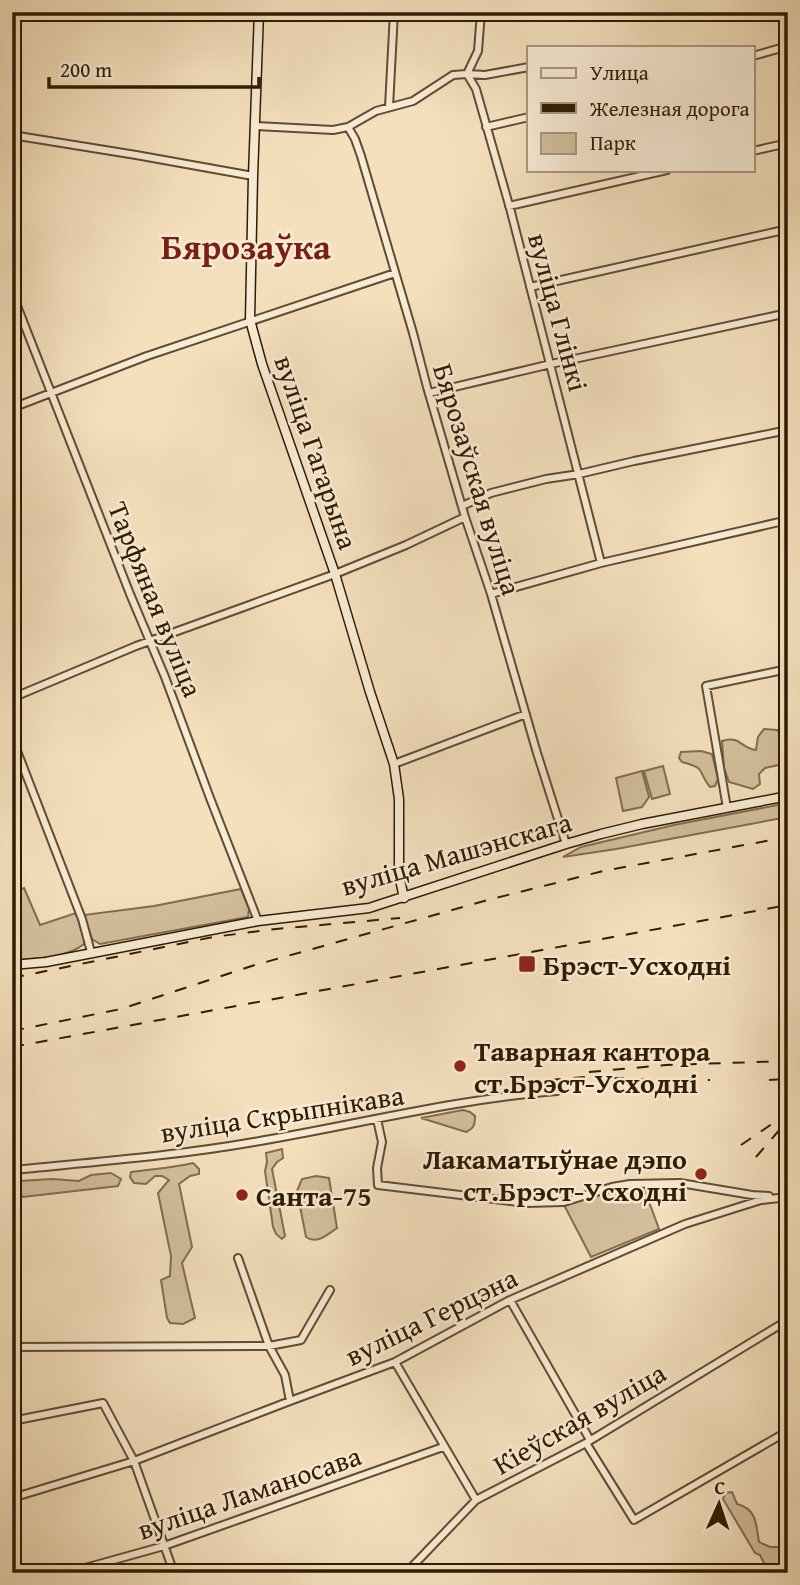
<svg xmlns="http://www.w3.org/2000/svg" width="800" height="1585" font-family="'Gentium Book Plus',serif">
<rect width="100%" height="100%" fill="#f5e0be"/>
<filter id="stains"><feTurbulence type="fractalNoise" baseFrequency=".00286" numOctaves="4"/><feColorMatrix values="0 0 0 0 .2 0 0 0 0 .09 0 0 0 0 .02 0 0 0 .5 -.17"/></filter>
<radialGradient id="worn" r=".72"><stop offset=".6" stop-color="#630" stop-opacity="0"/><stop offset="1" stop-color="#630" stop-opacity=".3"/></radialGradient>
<!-- green -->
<path fill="#d4bf9e" stroke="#826d50" stroke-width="2" d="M764 729 777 730 788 741V763L765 768 759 774 760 784 753 789 729 782 724 768 722 741C741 735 741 749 756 750L758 737Z
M701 751 712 754 718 779 715 786 710 787C696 770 708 769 682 762L679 758 681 752Z
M663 766 670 794 652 799 644 771Z
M642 771 649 797 642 807 623 811 616 778Z
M788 803V817L616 849 563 857 581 847 674 825Z
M24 888 40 925 76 913 84 937V944C67 958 33 959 12 961V893Z
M241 889 249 909 248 917 100 944 92 939 84 915 154 906Z
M463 1110 470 1112 475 1116C475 1125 474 1128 466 1132L421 1118Z
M282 1149 283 1158 277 1162 272 1169 285 1236 282 1239 276 1234 273 1227 265 1171 267 1162 266 1153Z
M193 1163 199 1169V1174L190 1176 179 1184 192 1247 182 1263 195 1318 183 1324 170 1323 167 1318 161 1280 170 1276 171 1256 158 1193 169 1180 162 1176H155L146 1184 134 1183 130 1177 131 1172C152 1169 172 1168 193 1163Z
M111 1173 121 1179 118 1186 23 1197 18 1191V1185L20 1181 52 1179 79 1181 91 1175Z
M316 1176 329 1178 337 1228C328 1234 317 1245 306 1237L297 1191 302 1179Z
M644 1188 659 1229 591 1257 564 1205 623 1189Z
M732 1492 737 1504C757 1509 756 1524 759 1542L770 1547H788V1573H769L760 1555 755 1553 723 1499 725 1493Z"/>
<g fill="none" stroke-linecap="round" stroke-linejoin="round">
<!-- street casing -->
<g stroke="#614c31" stroke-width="10">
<path id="street" d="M481 12 478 51 467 74 476 89 511 212 601 563
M753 56 788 46
M389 107 394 12
M256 126 333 130 348 127 376 111 413 101 453 75 467 74 485 75 529 67
M348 127 355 139 361 156 413 333 427 387 465 517 491 594 537 753 566 844
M486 127 529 117
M12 135 136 155 253 176
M753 151 788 143
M509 206 667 170
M530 287 788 229
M12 293 130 594 165 677 210 798 258 921
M429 393 551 364 788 313
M12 408 147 356 395 273
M462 506 491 493 546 479 579 474 634 461 788 430
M491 594 601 563 788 520
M12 698 136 646 335 574 406 545 465 517
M12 738 82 919 91 952
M394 764 526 714
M727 808 706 686 788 669
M377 1119 382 1142 377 1168 378 1185 526 1203 564 1202 612 1187 630 1184 680 1183 752 1195 769 1196
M12 1170C93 1162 174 1156 254 1142 355 1125 456 1099 557 1091
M238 1258 269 1346 285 1375 290 1401
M510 1300 590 1440
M12 1347 269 1346 301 1340 330 1290
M395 1362 476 1500
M12 1421 103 1403 134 1461 174 1573
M586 1443 634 1520 788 1431
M12 1498 134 1461 290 1401 395 1362 510 1300 685 1224 761 1200 788 1197
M67 1573 164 1546 443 1447
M406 1573 476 1500 586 1443 788 1320"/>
</g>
<!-- secondary casing -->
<g stroke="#301b02" stroke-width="11">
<path id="secondary" d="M259 12 253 176 250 320 262 364 335 574 370 692 394 764 399 799V875L404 898
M12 965 46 962 258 921 369 908 566 844 601 834 642 824 788 796"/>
</g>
<!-- street -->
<use href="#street" stroke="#f8ebd5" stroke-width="6"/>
<!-- secondary -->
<use href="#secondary" stroke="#f8ebd5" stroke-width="8"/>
<!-- rail -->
<path stroke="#301b02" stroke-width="2" stroke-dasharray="12 12" stroke-linecap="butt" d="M12 978 213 937 276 929 400 918
M12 1031 121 1009 255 965 488 900 603 871 788 837
M12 1047 788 905
M589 1072 666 1065 788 1061
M612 1078 674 1081 710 1080
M549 1080 598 1076
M769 1080 788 1079
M741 1145 788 1113
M756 1157 788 1120"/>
</g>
<!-- markers -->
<g fill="#8f2418" stroke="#f8ebd5" stroke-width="2.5">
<rect x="518" y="955" width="18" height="18" rx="3.5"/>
<circle cx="460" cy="1066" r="7"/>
<circle cx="701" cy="1174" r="7"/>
<circle cx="242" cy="1195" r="7"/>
</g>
<g text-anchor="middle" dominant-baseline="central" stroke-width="5" stroke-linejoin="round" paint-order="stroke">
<!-- street labels -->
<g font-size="28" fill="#301b02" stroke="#f8ebd5">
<text transform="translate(559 312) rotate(75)">вуліца Глінкі</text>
<text transform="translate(317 452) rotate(71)">вуліца Гагарына</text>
<text transform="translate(478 479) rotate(73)">Бярозаўская вуліца</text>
<text transform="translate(156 599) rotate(68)">Тарфяная вуліца</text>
<text transform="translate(456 853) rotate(-16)">вуліца Машэнскага</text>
<text transform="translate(282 1113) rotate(-9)">вуліца Скрыпнікава</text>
<text transform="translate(431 1316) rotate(-26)">вуліца Герцэна</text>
<text transform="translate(579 1418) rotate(-30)">Кіеўская вуліца</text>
<text transform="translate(249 1492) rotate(-19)">вуліца Ламаносава</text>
</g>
<!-- poi labels -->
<g font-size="28" font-weight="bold" fill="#301b02" stroke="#f8ebd5" text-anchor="start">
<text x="543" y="964">Брэст-Усходні</text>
<text x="474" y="1050">Таварная кантора<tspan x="474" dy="32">ст.Брэст-Усходні</tspan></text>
<text x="687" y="1158" text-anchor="end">Лакаматыўнае дэпо<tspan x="687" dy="32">ст.Брэст-Усходні</tspan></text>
<text x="256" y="1195">Санта-75</text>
</g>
<!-- district labels -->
<g font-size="35" font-weight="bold" fill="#7a1f14" stroke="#f8ebd5">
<text x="246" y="246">Бярозаўка</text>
</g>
</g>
<!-- margin -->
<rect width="800" height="1585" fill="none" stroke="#f5e0be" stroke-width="42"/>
<rect x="14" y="14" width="772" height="1557" fill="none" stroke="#301b02" stroke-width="3.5"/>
<rect x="21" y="21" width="758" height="1543" fill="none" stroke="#301b02" stroke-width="2"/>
<!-- legend -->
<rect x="527" y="46" width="228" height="126" fill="#f8ebd5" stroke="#a89881" stroke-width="2"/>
<rect x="541" y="68" width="35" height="10" fill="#f8ebd5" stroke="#a89881" stroke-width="2"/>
<text x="590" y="80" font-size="21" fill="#301b02">Улица</text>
<rect x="541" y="103" width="35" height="10" fill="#301b02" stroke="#a89881" stroke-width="2"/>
<text x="590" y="116" font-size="21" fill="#301b02">Железная дорога</text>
<rect x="541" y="133" width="35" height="21" fill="#d4bf9e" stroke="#a89881" stroke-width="2"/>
<text x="590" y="150" font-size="21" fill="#301b02">Парк</text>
<!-- north arrow -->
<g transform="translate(719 1504) rotate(3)" stroke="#f8ebd5" stroke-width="5" paint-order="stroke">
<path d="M0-5L12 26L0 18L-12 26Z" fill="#301b02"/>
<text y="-10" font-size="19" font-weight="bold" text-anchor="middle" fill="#301b02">С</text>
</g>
<!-- scale -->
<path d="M49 77v10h210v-10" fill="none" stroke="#301b02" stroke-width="3.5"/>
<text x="60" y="77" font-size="21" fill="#301b02" stroke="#f8ebd5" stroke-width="5" paint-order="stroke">200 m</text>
<rect width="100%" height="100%" filter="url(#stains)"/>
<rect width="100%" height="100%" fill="url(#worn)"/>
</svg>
